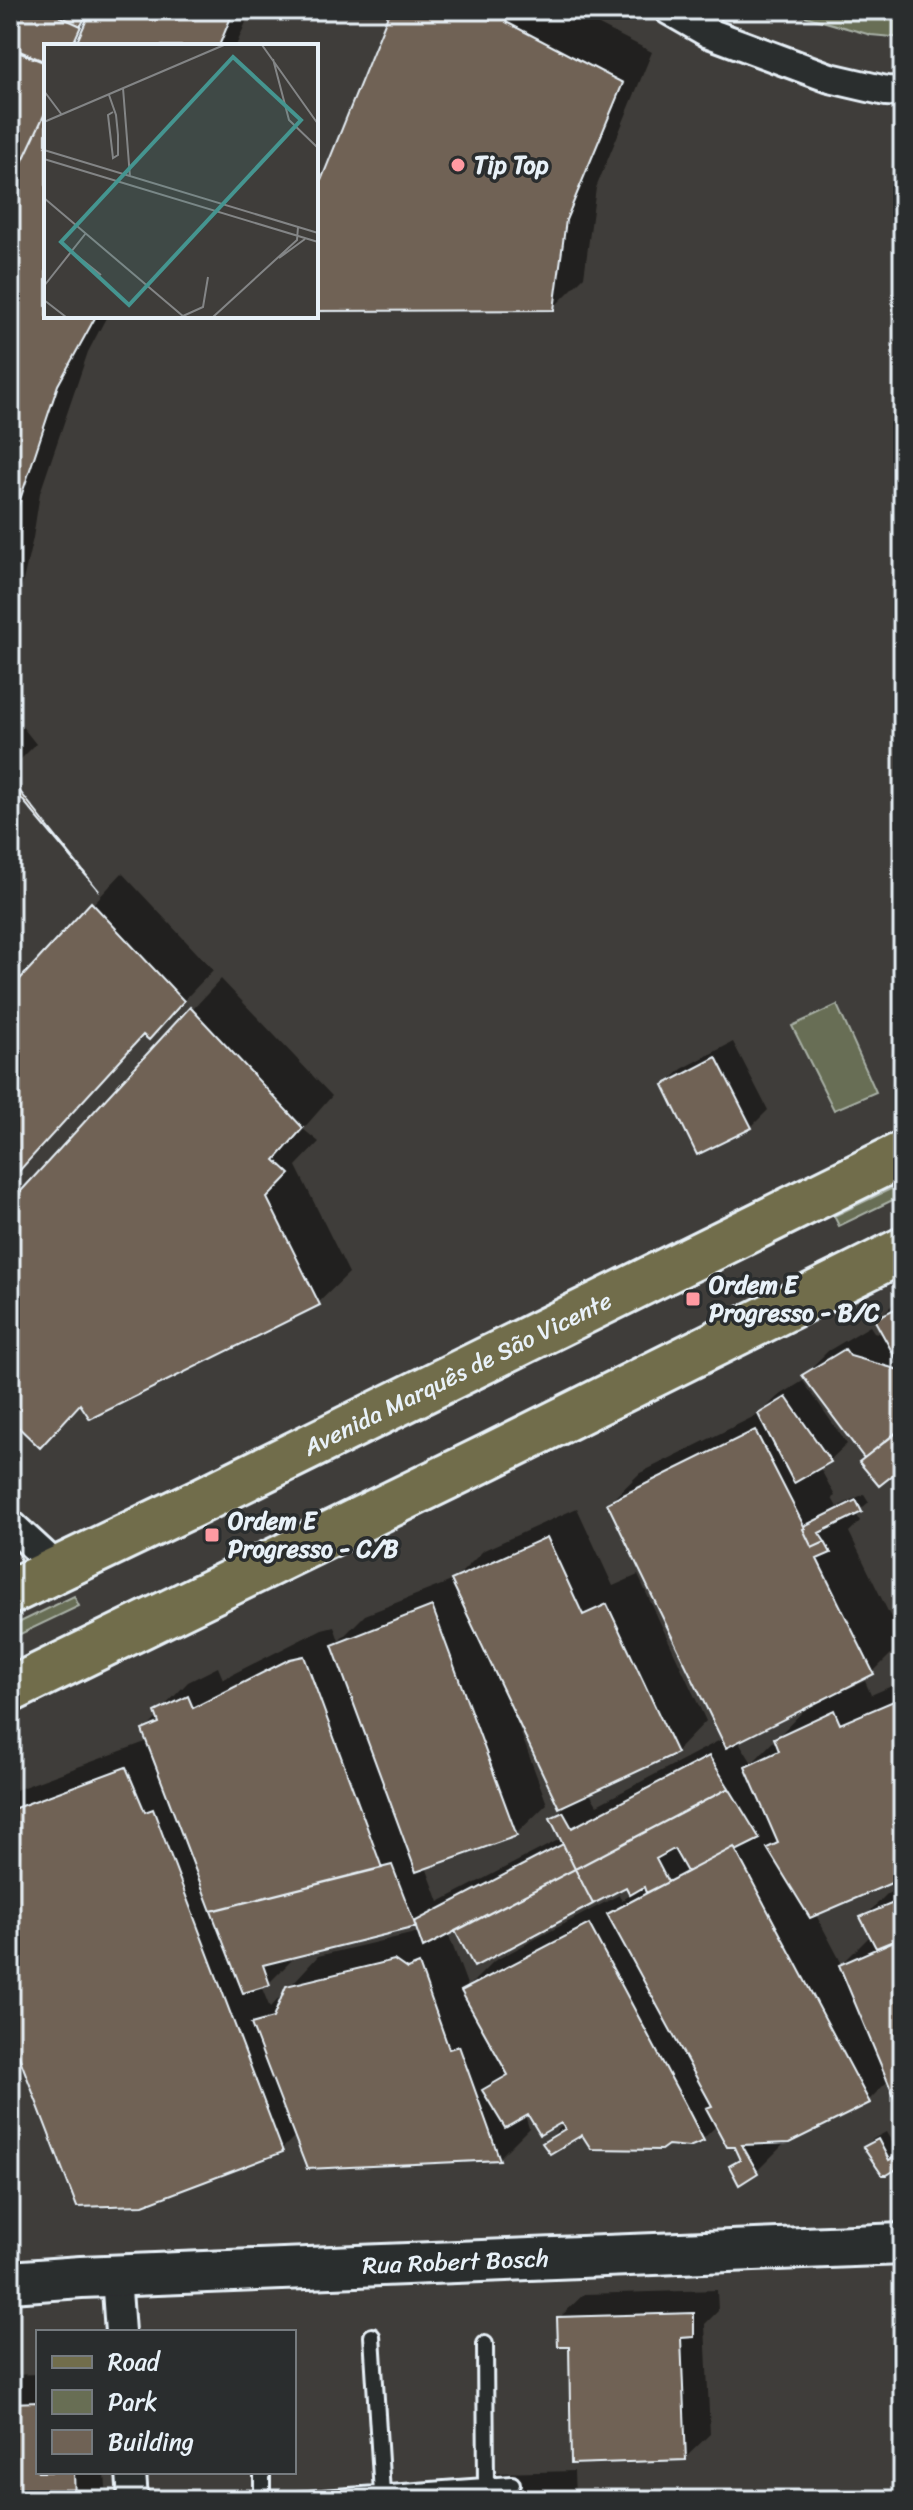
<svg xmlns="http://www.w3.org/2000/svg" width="913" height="2510" font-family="Sriracha,sans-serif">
<rect width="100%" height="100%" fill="#3f3d3a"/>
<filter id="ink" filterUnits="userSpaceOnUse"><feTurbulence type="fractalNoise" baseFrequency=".0125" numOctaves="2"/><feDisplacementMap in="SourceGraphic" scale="16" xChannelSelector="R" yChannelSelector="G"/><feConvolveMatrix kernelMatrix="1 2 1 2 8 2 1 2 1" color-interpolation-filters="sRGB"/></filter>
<g filter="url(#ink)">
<!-- green -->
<path fill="#686e54" stroke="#a8b0a6" stroke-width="2" d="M783 10H903V38L871 35Z
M837 1005 876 1092 834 1110 792 1026Z
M903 1183V1195L839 1226 834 1216Z
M74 1596 79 1606 10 1639V1627Z"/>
<!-- shadow -->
<path fill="#0007" fill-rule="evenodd" d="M10 10H251L236 46H46V316H107L88 352 40 493 33 538 10 636Z
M392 10H570L652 52 596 188 584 277 553 308 316 309V199Z
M10 711 36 744 10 770Z
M122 873 213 970 149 1037 144 1033 10 1181V993Z
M221 979 332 1096 303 1129 319 1142 296 1166 349 1273 318 1303 81 1403 10 1418V1206Z
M733 1042 768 1110 751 1127 665 1085 682 1069Z
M903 1294V1464L866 1457 804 1375 828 1351 870 1326 874 1332 885 1335 877 1320Z
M803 1381 847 1444 830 1460 819 1466 835 1496 832 1498 837 1507 864 1494 869 1502 856 1513 860 1521 849 1532 903 1642 873 1672 840 1689 841 1692 865 1681 871 1695 903 1681V1875L815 1913 842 1964 871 1935 863 1918 887 1894 903 1887V2113L889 2080 868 2101 787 2141 757 2171 732 2166 741 2157 735 2145 717 2125 703 2139 583 2132 545 2143 564 2124 562 2120 529 2112 525 2115 529 2128 499 2158 296 2135 281 2150 10 2027V1792L148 1741 144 1731 159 1716 158 1713 188 1682 218 1667 223 1679 322 1629 334 1626 339 1641 365 1615 454 1580 484 1550 577 1508 613 1586 638 1575 706 1721 676 1752 589 1792 597 1805 724 1738 609 1503 640 1473 761 1413 777 1397ZM810 1704 752 1763 738 1740ZM519 1719 570 1801 553 1819 562 1838 439 1902 426 1867 516 1834 547 1804 516 1720ZM627 1884 631 1892 622 1901 619 1895 494 1961 468 1987 448 1933ZM416 1925 419 1932 318 1956 270 2008 261 1986 269 1983 293 1959 292 1956Z
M886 2132 898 2153 903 2150V2164L887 2173 865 2147 873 2139Z
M717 2290 718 2311 705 2324 710 2434 685 2458 571 2344 559 2318 584 2294Z
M38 2374V2472H105L107 2500H10V2375Z
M574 2471 575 2500H450L473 2499 499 2473Z"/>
<!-- building -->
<path fill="#6f6255" stroke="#e8f1f8" stroke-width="2" d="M10 10H46L81 26 72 46H46V62L10 47Z
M46 10H88L81 26Z
M91 10H234L219 46H75Z
M390 10H511L506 22 623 83 566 220 554 310 316 311V193Z
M10 49 46 63V111L10 188Z
M46 111V316H96L58 385 10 530V188Z
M10 779 99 891 10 785Z
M91 902 184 1001 149 1040 143 1035 10 1181V990Z
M190 1007 303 1128 275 1160 290 1174 267 1198 320 1305 90 1419 80 1404 40 1448 10 1419V1203Z
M716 1057 752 1128 697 1155 663 1085Z
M903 1305V1365L900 1366 874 1319Z
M845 1349 850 1356 903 1371 900 1366 903 1365V1427L864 1458 802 1375Z
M786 1397 831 1462 794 1483 758 1414Z
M755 1430 805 1528 803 1529 812 1548 825 1542 831 1553 817 1559 874 1674 726 1748 607 1503Z
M899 1431 903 1436V1467L879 1486 859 1462Z
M856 1500 862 1512 819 1533 825 1542 812 1548 803 1529 805 1528 804 1526Z
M547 1537 583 1615 607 1604 677 1753 559 1808 451 1580Z
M432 1606 517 1836 416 1872 332 1645Z
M304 1656 382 1868 211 1911 142 1730 159 1723 155 1712 188 1696 193 1708 290 1659Z
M903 1697V1878L810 1918 767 1848 778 1843 745 1767 779 1751 774 1738 834 1710 840 1724Z
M709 1756 729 1788 575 1869 550 1818 563 1812 572 1828Z
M126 1767 145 1812 153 1809 283 2152 143 2205 77 2207 10 2033V1810Z
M729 1788 760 1839 736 1851 734 1847 687 1872 674 1849 656 1859 668 1882 646 1893 644 1887 630 1895 626 1887 593 1904 575 1869Z
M563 1844 575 1869 423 1948 414 1922Z
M734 1847 870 2103 789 2143 742 2145 758 2173 739 2185 729 2166 740 2160 734 2147H727L706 2108 712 2106 607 1914Z
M392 1865 416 1927 263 1965 270 1985 243 1993 211 1911Z
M575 1869 593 1904 474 1967 455 1931Z
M903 1899V1937L876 1948 860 1917Z
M589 1924 686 2106 704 2141 689 2147 668 2145 661 2150 591 2149 582 2135 550 2154 542 2143 565 2129 561 2123 540 2135 528 2115 505 2128 482 2090 508 2075 461 1991Z
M903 1937V2118L839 1965Z
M394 1960 407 1969 419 1964 449 2049 459 2046 500 2160 307 2169 251 2024 273 2018 286 1986Z
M878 2139 889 2160 903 2152V2165L887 2175H882L863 2147Z
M694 2313V2337L681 2338 686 2460 571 2464 569 2346H558L557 2317Z
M38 2402V2472H74L75 2500H10V2403Z"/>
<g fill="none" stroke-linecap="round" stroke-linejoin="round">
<!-- lane casing -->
<g stroke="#e8f1f8" stroke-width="20">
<path id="lane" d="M709 33 714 10
M372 2336 382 2493
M485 2344 486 2486
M262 2472V2500
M295 2500 512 2484"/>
</g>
<!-- street casing -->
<g stroke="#e8f1f8" stroke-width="34">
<path id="street" d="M669 10 709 33 830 78 886 91 903 92
M10 1524 59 1569
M116 2276 120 2332
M131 2472 133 2500"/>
</g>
<!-- secondary casing -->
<g stroke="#e8f1f8" stroke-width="46">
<g id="secondary">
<path id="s1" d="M10 2282 81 2277 903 2244"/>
</g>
</g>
<!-- primary casing -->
<g stroke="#e8f1f8" stroke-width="50">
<g id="primary">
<path id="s2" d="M10 1592 198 1502 903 1154"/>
<path d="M10 1690 488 1457 903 1250"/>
</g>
</g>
<!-- lane -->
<use href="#lane" stroke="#2a2d2e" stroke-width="14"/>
<!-- street -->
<use href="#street" stroke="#2a2d2e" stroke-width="28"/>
<!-- secondary -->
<use href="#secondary" stroke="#2a2d2e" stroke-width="40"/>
<!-- primary -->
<use href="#primary" stroke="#716d4b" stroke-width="44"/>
</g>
</g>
<!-- markers -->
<g fill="#ff9aa2" stroke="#2a2d2e" stroke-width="3">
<circle cx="458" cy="165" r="8"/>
<rect x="685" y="1291" width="16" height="16" rx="4"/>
<rect x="204" y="1527" width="16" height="16" rx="4"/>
</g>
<g text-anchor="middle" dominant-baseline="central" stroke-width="7" stroke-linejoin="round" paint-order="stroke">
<!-- poi labels -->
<g font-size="24" font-weight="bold" fill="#e8f1f8" stroke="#2a2d2e" text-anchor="start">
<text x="474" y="165">Tip Top</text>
<text x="709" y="1285">Ordem E<tspan x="709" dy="28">Progresso - B/C</tspan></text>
<text x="228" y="1521">Ordem E<tspan x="228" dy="28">Progresso - C/B</tspan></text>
</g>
<!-- street labels -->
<g font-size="24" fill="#e8f1f8" stroke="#2a2d2e">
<text stroke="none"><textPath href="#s2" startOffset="498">Avenida Marquês de São Vicente</textPath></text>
<text stroke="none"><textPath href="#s1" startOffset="446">Rua Robert Bosch</textPath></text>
</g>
</g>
<!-- overview -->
<g transform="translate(44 44)">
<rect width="274" height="274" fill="#3f3d3a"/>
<path fill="none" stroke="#838586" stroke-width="2" d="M218 1 274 80M229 15 245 76 274 104M79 44 86 133M0 47 18 71M65 51 72 71 74 91V111L69 114 64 71 69 68M0 78 180 1M0 106 274 189M0 115 274 198M0 154 140 273M27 207 57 231M235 214 261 195M0 242 42 189M0 256 22 273M139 272 159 263 164 233M169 273 253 196 254 183"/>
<path fill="#459590" fill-opacity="0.15" stroke="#459590" stroke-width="4" d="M189 13 257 76 85 261 17 198Z"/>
<rect width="274" height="274" fill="none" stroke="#e8f1f8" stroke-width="4"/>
</g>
<!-- margin -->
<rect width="913" height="2510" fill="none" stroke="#2a2d2e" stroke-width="40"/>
<rect x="20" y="20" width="873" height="2470" fill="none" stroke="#e8f1f8" stroke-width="3" filter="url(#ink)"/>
<!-- legend -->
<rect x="36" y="2330" width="260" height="144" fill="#2a2d2e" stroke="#767b7f" stroke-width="2"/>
<rect x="52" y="2356" width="40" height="12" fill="#716d4b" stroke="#767b7f" stroke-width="2"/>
<text x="108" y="2370" font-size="24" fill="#e8f1f8">Road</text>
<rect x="52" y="2390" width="40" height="24" fill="#686e54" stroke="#767b7f" stroke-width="2"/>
<text x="108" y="2410" font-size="24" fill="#e8f1f8">Park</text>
<rect x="52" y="2430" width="40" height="24" fill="#6f6255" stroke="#767b7f" stroke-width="2"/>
<text x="108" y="2450" font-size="24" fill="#e8f1f8">Building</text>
</svg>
